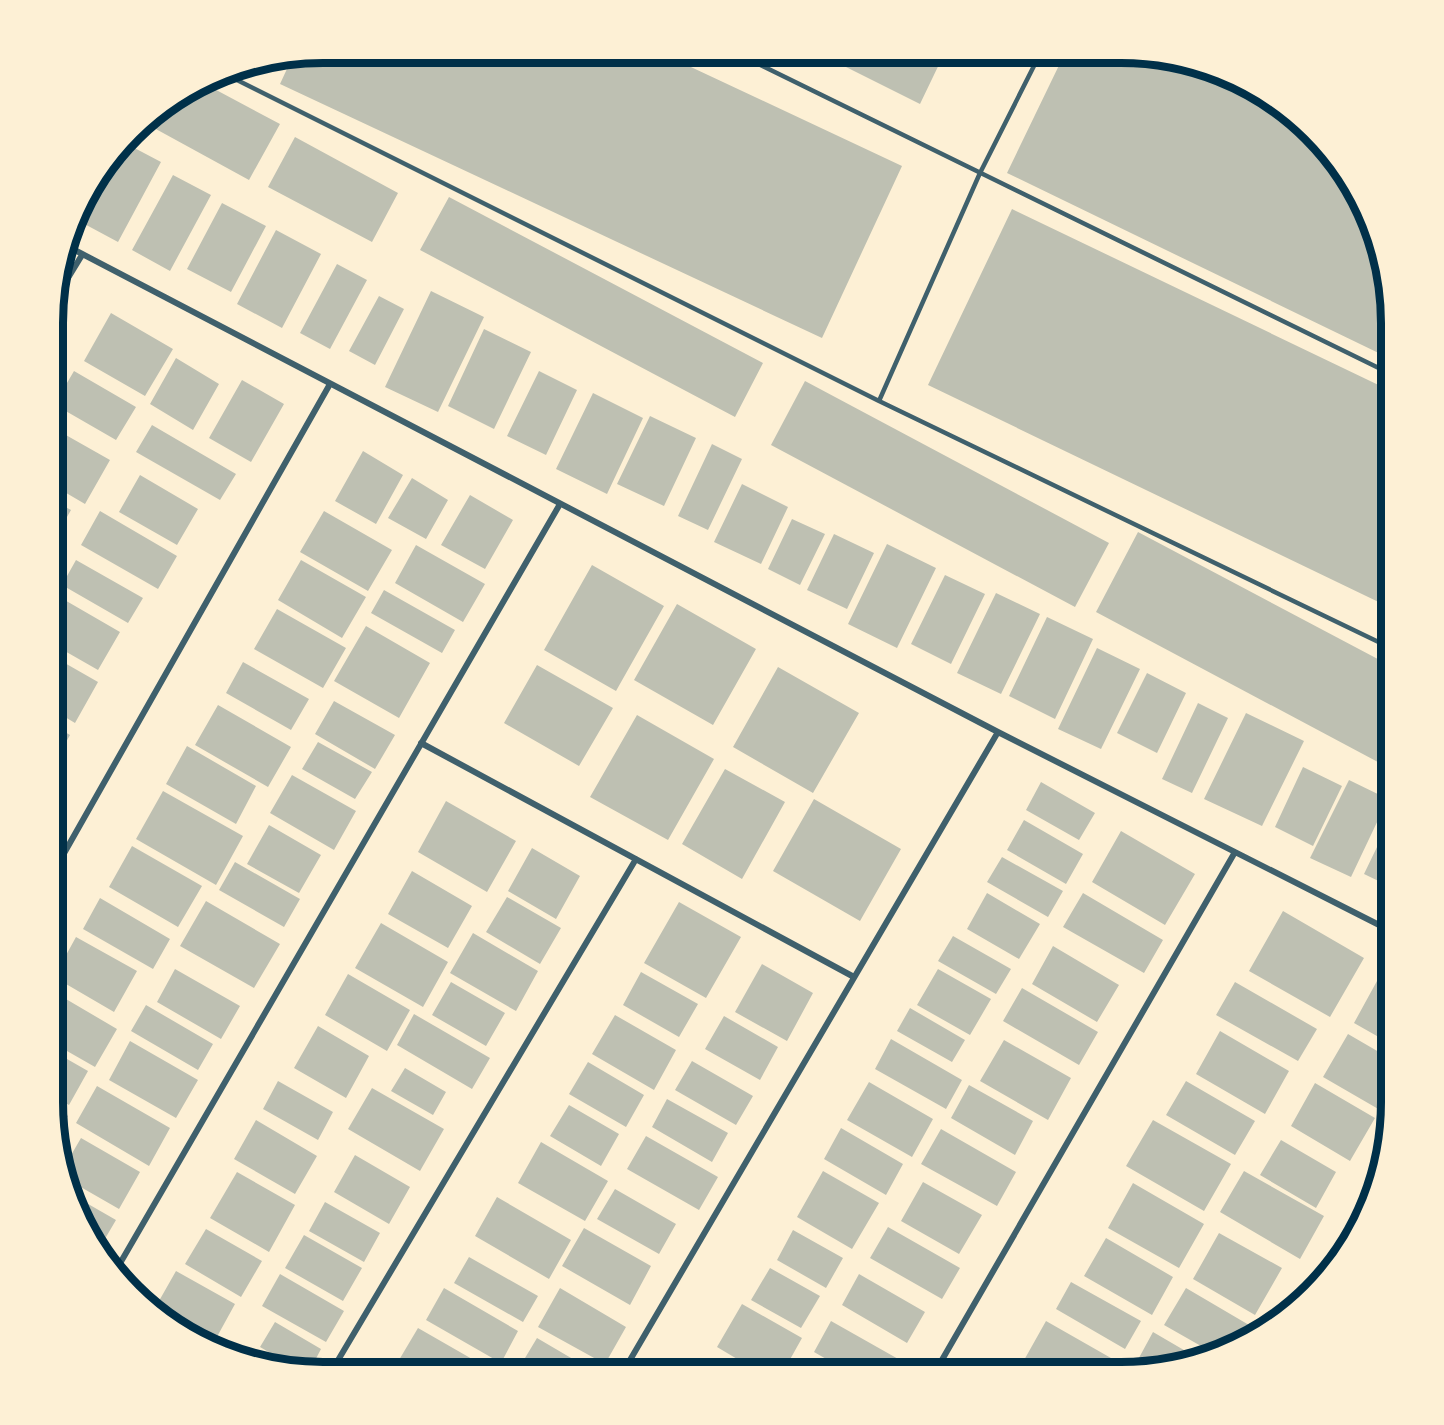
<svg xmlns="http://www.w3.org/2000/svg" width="1444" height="1425" font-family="'Titillium Web',sans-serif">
<rect width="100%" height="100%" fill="#fdf0d5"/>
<!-- building -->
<path fill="#bec0b2" d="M323 53H661L902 166 822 338 280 84 292 58Z
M820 54H944L920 104Z
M1064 55H1156L1257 89 1336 159 1377 236 1391 305V359L1007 173Z
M205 84 280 124 249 180 143 122Z
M295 137 398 193 372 242 268 187Z
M125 143 161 162 118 242 77 220 90 186Z
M173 175 211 195 170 271 132 250Z
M449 197 763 363 735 417 420 250Z
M222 203 266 226 231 292 187 269Z
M1012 209 1391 391V608L928 385Z
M276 230 321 254 282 328 237 304Z
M337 264 367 280 330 349 300 333Z
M431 291 484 317 438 412 385 387Z
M379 296 404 309 375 365 349 351Z
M111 313 173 349 145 396 84 361Z
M484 329 531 352 494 429 448 406Z
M176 358 219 384 193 430 150 404Z
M74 371 136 407 116 440 57 406V400Z
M539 371 577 390 546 455 507 436Z
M242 380 284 404 251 462 209 438Z
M805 381 1109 543 1075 607 771 445Z
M593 393 643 418 607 494 556 469Z
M650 416 696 438 664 506 617 484Z
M152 425 236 474 220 500 136 452Z
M57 430 110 460 85 504 56 487Z
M712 444 742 459 708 530 678 516Z
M363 451 403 475 376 524 335 501Z
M140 475 198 509 177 545 119 512Z
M412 478 448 500 426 539 388 518Z
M742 484 788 507 761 564 714 542Z
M470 495 513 520 485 569 441 545Z
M56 502 71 510 56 536Z
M100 511 177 556 158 589 81 545Z
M324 511 392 550 368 591 300 552Z
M792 519 825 534 800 585 768 569Z
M1138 532 1391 666V769L1096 612Z
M834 534 874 553 847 609 807 590Z
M887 544 936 568 897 648 848 624Z
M416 545 485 584 463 622 395 583Z
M76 560 143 598 128 623 62 585Z
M301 560 366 597 342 638 278 600Z
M592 565 664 606 616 691 544 650Z
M945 575 985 594 951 664 911 644Z
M384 590 455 630 442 653 371 613Z
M996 593 1040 614 1001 694 957 673Z
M56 595 120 632 98 670 56 646Z
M677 604 756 649 713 725 634 680Z
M277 609 346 648 323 688 254 649Z
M1047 617 1093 639 1055 719 1009 696Z
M366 626 430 663 399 718 334 681Z
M1097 648 1140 669 1101 749 1058 729Z
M56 658 98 682 75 723 55 711Z
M243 662 309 699 291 730 226 693Z
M537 665 613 708 579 766 504 723Z
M778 667 859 713 813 793 733 747Z
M1147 673 1186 693 1157 753 1117 733Z
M334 701 395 735 375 769 315 734Z
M1198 703 1228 718 1192 793 1162 779Z
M218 705 291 747 268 787 195 745Z
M1246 713 1304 741 1262 826 1204 799Z
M637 715 714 759 668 840 590 797Z
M55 726 70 735 55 762Z
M318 742 372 772 355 799 302 769Z
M187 746 256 786 236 824 166 784Z
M1303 767 1342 786 1313 846 1275 827Z
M725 769 785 802 742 879 682 844Z
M292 775 356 811 334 850 270 813Z
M1349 780 1388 799 1351 877 1310 858Z
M1041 782 1095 813 1079 840 1026 810Z
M163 791 243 836 216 885 136 839Z
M814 799 901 849 860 921 773 871Z
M446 801 516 841 487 892 418 852Z
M1391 818V887L1364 874Z
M1024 820 1083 854 1066 884 1007 850Z
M269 825 321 855 299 893 247 864Z
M1121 831 1195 874 1165 925 1092 882Z
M132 846 202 886 178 927 109 887Z
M532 848 580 876 556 919 508 891Z
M1002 857 1063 891 1048 917 987 882Z
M235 862 300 899 284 927 219 890Z
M412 871 472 906 448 948 388 914Z
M987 893 1040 924 1019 959 967 929Z
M1083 893 1163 940 1144 973 1063 927Z
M507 897 561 928 540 964 486 932Z
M100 898 170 939 153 969 83 929Z
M206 901 280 944 254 988 180 946Z
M679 902 741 937 706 998 644 963Z
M1283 911 1364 958 1330 1017 1249 971Z
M381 923 448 962 423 1007 355 968Z
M473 933 538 971 516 1011 450 973Z
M953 936 1011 969 996 994 938 961Z
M76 937 137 971 114 1012 54 977Z
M1053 946 1119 985 1097 1022 1032 984Z
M762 964 813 993 787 1041 735 1012Z
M175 969 240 1006 221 1039 157 1002Z
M938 969 991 999 970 1035 917 1005Z
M641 972 698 1004 679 1037 623 1005Z
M348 974 410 1010 387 1051 325 1015Z
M1377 981 1391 988V1044L1354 1023Z
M451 982 505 1013 486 1046 432 1015Z
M1235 982 1317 1029 1298 1061 1216 1015Z
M1022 988 1098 1032 1079 1065 1003 1021Z
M54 992 117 1029 95 1067 53 1043Z
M146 1005 213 1044 198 1070 131 1031Z
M910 1008 965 1040 952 1062 897 1031Z
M414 1014 490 1058 472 1089 397 1045Z
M615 1015 676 1050 654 1090 592 1054Z
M724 1016 778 1047 760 1080 705 1049Z
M318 1026 369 1056 346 1098 294 1068Z
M1220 1031 1289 1071 1265 1114 1196 1074Z
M1348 1034 1391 1059V1091L1380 1110 1323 1077Z
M891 1039 962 1080 946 1109 875 1069Z
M1004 1040 1071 1078 1048 1120 980 1081Z
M130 1041 198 1080 176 1118 109 1080Z
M53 1051 88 1071 69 1105 53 1096Z
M692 1061 753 1096 736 1125 675 1090Z
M588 1062 644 1095 626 1127 569 1094Z
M405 1068 446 1092 433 1115 391 1091Z
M278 1081 333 1112 318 1140 263 1109Z
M1186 1081 1255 1121 1235 1155 1166 1115Z
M869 1082 933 1119 912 1157 847 1120Z
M1315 1083 1375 1118 1350 1161 1291 1126Z
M969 1085 1033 1121 1015 1155 951 1118Z
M97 1086 170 1128 149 1166 76 1123Z
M372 1088 444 1129 420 1171 348 1129Z
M667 1099 728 1133 712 1162 652 1127Z
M569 1105 619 1134 601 1166 550 1136Z
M53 1107 68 1116 56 1136 53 1120Z
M256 1120 317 1156 295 1194 234 1159Z
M1153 1120 1231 1164 1204 1211 1126 1166Z
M841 1128 903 1164 886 1195 824 1159Z
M941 1129 1016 1172 997 1206 921 1164Z
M646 1136 718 1177 699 1210 627 1169Z
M81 1138 140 1172 119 1209 65 1178 63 1169Z
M1281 1140 1336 1172 1316 1208 1260 1175Z
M541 1142 608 1181 585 1221 518 1183Z
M355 1155 410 1187 389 1224 334 1192Z
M823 1171 879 1203 852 1249 797 1217Z
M1244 1171 1324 1216 1300 1259 1220 1212Z
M237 1172 295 1205 269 1252 210 1218Z
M923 1182 982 1215 959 1254 901 1221Z
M1133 1183 1204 1224 1179 1268 1108 1228Z
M615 1189 676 1224 659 1254 597 1219Z
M69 1193 116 1220 99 1249 94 1240Z
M497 1197 571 1240 549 1279 475 1236Z
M325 1202 380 1233 364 1262 309 1231Z
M888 1227 960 1268 942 1299 870 1258Z
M584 1228 651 1266 630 1305 562 1266Z
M206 1229 262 1261 241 1297 185 1264Z
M793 1230 843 1258 826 1288 777 1260Z
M1219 1233 1282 1268 1255 1315 1193 1279Z
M304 1235 362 1268 343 1301 285 1268Z
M1106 1238 1173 1277 1152 1315 1084 1276Z
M469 1257 538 1296 523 1322 454 1283Z
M770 1268 820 1296 801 1328 751 1300Z
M176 1271 235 1304 213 1344 170 1320 155 1308Z
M280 1274 344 1311 326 1342 262 1306Z
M859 1274 925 1312 907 1343 842 1305Z
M1071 1282 1141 1321 1125 1349 1056 1309Z
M444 1288 518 1331 501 1363 426 1320Z
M560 1288 626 1327 605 1364 538 1327Z
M1186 1288 1249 1325 1240 1341 1215 1354 1164 1325Z
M742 1304 802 1338 783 1372H759L717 1347Z
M831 1321 900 1360 893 1372H849L814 1352Z
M1046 1321 1125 1366 1121 1372H1041L1023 1362Z
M275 1322 321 1349 309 1372 300 1370 260 1347Z
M418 1328 486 1367 484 1372H419L399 1360Z
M1153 1332 1201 1360 1141 1371 1134 1367Z
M537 1338 595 1372H526L519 1368Z
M714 1358 739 1372H706Z"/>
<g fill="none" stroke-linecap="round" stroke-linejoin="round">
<!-- service -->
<path stroke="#3f606c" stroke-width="4.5" d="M738 54 1391 374
M225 74 879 401 980 173 1040 54
M879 401 1391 648"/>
<!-- minor -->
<path stroke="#3f606c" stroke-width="6" d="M67 246 998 732 1391 931
M57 296 82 255
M421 743 854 977
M54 871 330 384
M115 1272 560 504
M1324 1273 1366 1203
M331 1372 636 859
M623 1372 998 732
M935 1372 1235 852"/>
</g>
<!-- crop -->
<path d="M0 0H1444V1425H0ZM323 63H1121A260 260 0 0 1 1381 323V1102A260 260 0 0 1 1121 1362H323A260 260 0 0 1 63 1102V323A260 260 0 0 1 323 63Z" fill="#fdf0d5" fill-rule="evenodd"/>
<path fill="none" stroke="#003049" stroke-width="8" d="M323 63H1121A260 260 0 0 1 1381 323V1102A260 260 0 0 1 1121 1362H323A260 260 0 0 1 63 1102V323A260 260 0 0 1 323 63Z"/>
</svg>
